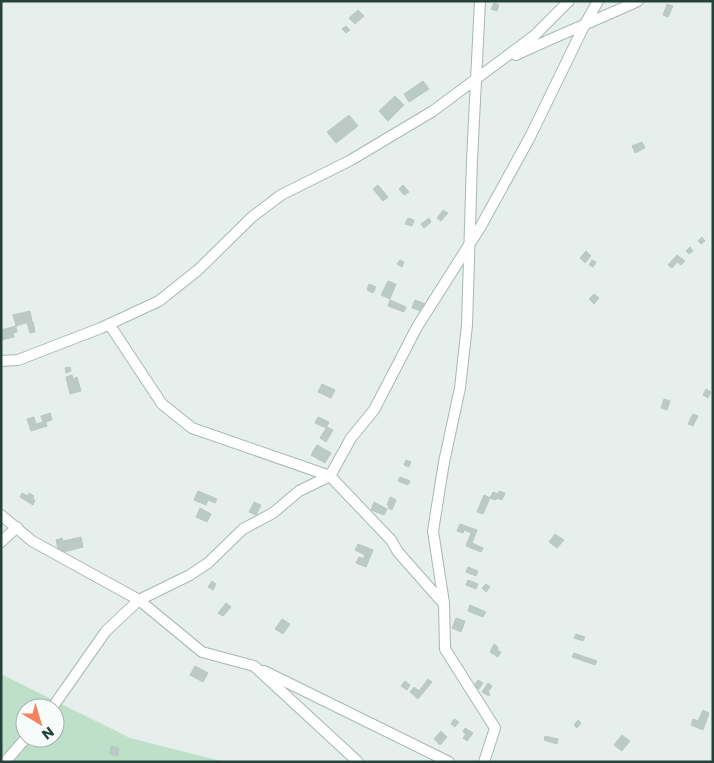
<svg xmlns="http://www.w3.org/2000/svg" width="714" height="763" font-family="Poppins,sans-serif">
<rect width="100%" height="100%" fill="#e6efeb"/>
<!-- green -->
<path fill="#bfe0c8" fill-rule="evenodd" d="M1 674 130 738 225 762H1ZM25 708H55V738H25Z"/>
<!-- building -->
<path fill="#bbcac4" stroke="#b8c9c2" d="M494 3 499 5 497 11 491 9Z
M667 4 673 6 668 17 663 15Z
M358 10 364 16 355 24 349 18Z
M346 26 350 30 346 33 342 29Z
M423 81 429 89 409 102 404 94Z
M395 96 404 105 388 121 379 111Z
M349 115 358 126 336 143 327 132Z
M642 142 645 148 635 153 632 146Z
M378 185 388 197 383 201 373 189Z
M403 185 409 192 404 195 399 189Z
M443 210 448 213 441 221 437 218Z
M408 218 414 220 412 226 405 224Z
M429 218 431 222 424 228 421 224Z
M702 237 705 241 701 244 698 241Z
M690 247 693 251 689 254 686 251Z
M586 251 591 256 585 263 580 258Z
M677 255 685 261 681 265 677 262 672 268 668 265Z
M400 260 404 262 402 267 397 264Z
M592 260 596 262 593 267 589 265Z
M388 281 396 284 390 299 381 295Z
M369 284 376 287 373 293 367 290Z
M594 294 599 298 594 304 589 299Z
M390 300 406 307 404 312 388 306Z
M415 300 428 305 425 312 412 308Z
M30 311 32 321 16 326 13 315Z
M33 322 35 332 30 333 27 323Z
M16 326 17 332 13 333 14 337 1 340V330Z
M70 367 71 371 66 373 65 368Z
M72 375 73 379 77 377 81 391 70 394 66 377Z
M322 384 335 390 331 398 318 392Z
M706 389 711 392 708 398 703 395Z
M664 399 670 401 667 410 661 408Z
M50 413 52 420 46 422 47 426 31 431 27 419 34 417 36 424 43 422 41 416Z
M693 414 698 416 693 426 688 424Z
M318 417 329 422 326 428 315 423Z
M327 427 333 430 326 442 320 438Z
M317 445 331 453 325 463 311 455Z
M406 460 411 462 409 467 404 465Z
M400 477 410 481 408 485 398 481Z
M198 491 217 499 215 503 208 500 206 505 194 500Z
M499 491 505 493 502 500 497 498 496 500 490 498 493 492 498 494Z
M22 493 28 496 29 493 34 496 33 498 35 500 33 505 20 497Z
M484 495 490 498 483 514 477 512Z
M390 497 396 500 392 510 388 508 389 506 387 505Z
M254 502 261 505 256 515 249 512Z
M374 502 387 509 384 515 371 510Z
M200 508 211 514 207 522 196 517Z
M460 524 477 530 472 543 483 548 481 552 466 546 471 533 464 530 463 533 457 531Z
M555 534 564 540 557 548 549 542Z
M81 537 83 547 59 553 56 540 62 538 63 541Z
M358 544 373 550 366 567 356 563 359 557 363 559 365 555 355 550Z
M468 567 478 571 476 576 466 572Z
M468 580 478 584 476 589 466 585Z
M212 581 216 584 213 590 208 587Z
M486 584 490 587 486 592 482 588Z
M226 603 231 607 223 616 218 613Z
M470 605 486 612 483 617 468 611Z
M456 618 465 621 461 632 452 628Z
M282 619 290 624 283 634 275 629Z
M576 634 585 637 583 641 574 638Z
M494 644 498 647 497 650 501 652 498 657 490 652Z
M574 653 597 661 595 665 572 657Z
M195 666 208 673 203 682 190 675Z
M428 679 432 682 418 699 410 692 414 687 419 691Z
M478 680 483 683 479 689 474 686Z
M405 681 410 685 407 690 401 686Z
M488 683 492 686 488 692 490 694 489 696 482 692Z
M703 710 709 713 703 730 691 725 693 719 698 721Z
M454 719 459 722 455 727 451 724Z
M578 720 581 723 577 728 574 725Z
M465 728 473 733 467 741 463 738 466 734 463 732Z
M441 731 447 737 440 745 434 739Z
M622 735 630 741 622 751 614 745Z
M545 736 558 739 557 744 544 740Z
M111 746 119 748 118 756 110 754Z"/>
<g fill="none" stroke-linecap="round" stroke-linejoin="round">
<!-- street casing -->
<g stroke="#a8b8b2" stroke-width="12">
<path id="street" d="M480 1 472 160 467 325 460 388 444 462 433 531 444 603 445 649 495 728 484 762
M516 55C556 36 597 20 638 1
M109 324 162 404 192 428 330 476 391 540 398 552 443 603
M1 361 18 360 101 328 159 301 198 270 252 217 281 195 351 160 433 111 535 35 569 1
M1 515 32 541 139 600 202 652 254 666 358 762
M1 542 17 527
M264 671 449 762
M52 708 106 631 139 600 190 575 208 563 243 529 273 513 299 491 330 476 351 438 374 410 417 327 481 226 530 137 584 26 598 1
M5 762 26 738"/>
</g>
<!-- street -->
<use href="#street" stroke="#fff" stroke-width="10"/>
</g>
<!-- border -->
<rect width="714" height="763" fill="none" stroke="#24423a" stroke-width="5"/>
<!-- north arrow -->
<g transform="translate(40 723) rotate(142)"><circle r="24" fill="#f7fbf9" stroke="#a3b1ad"/>
<path d="M0-4L9 19L0 12L-9 19Z" fill="#f4845f"/>
<text y="-8" font-size="14" font-weight="bold" text-anchor="middle" fill="#24423a">N</text>
</g>
</svg>
